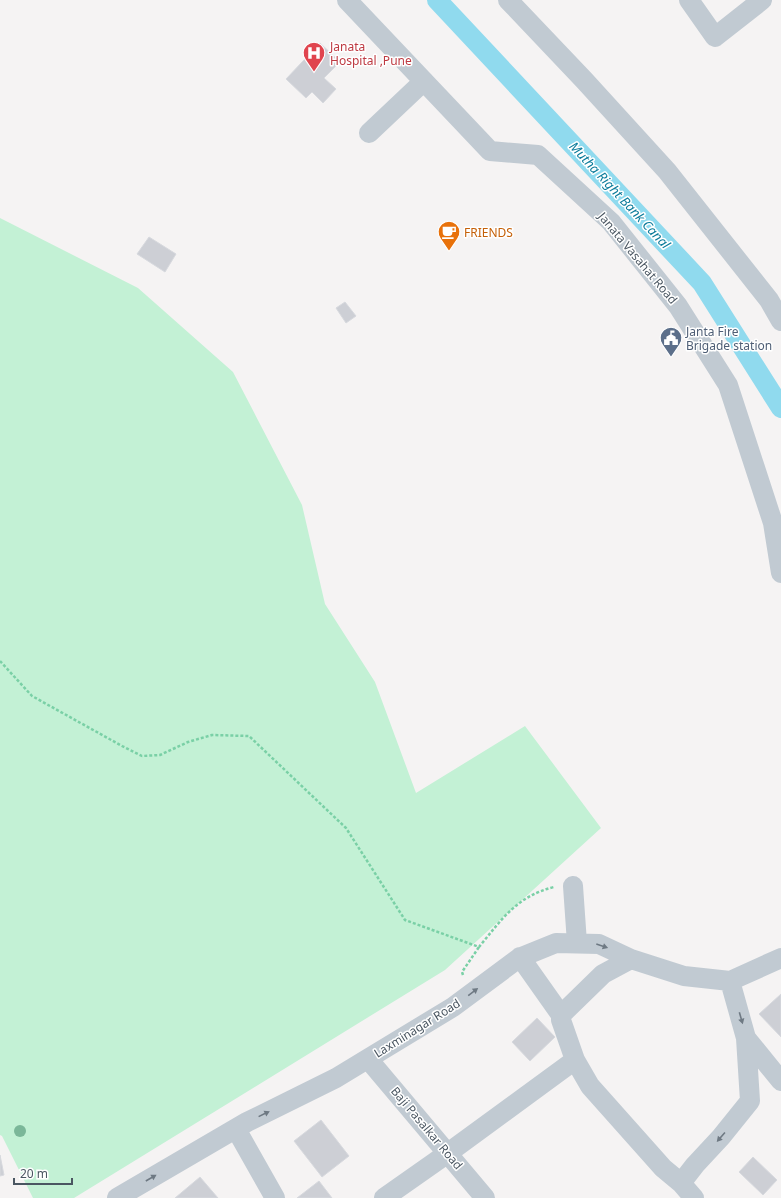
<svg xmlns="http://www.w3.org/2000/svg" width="781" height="1198" font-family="'Noto Sans',sans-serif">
<rect width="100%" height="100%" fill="#f5f3f3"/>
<!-- green -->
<path fill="#c3f1d5" d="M0 218 138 288 233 372 302 505 325 604 375 682 416 793 525 726 601 828 445 970 74 1198H33L2 1136 0 1135Z"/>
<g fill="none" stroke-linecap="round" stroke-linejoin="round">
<!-- canal -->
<path stroke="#90daee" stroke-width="20" d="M437 0 702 283 781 408"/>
</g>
<!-- building -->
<path fill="#cdcfd5" stroke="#d7d9de" d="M320 43 340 62 324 78 336 89 323 103 312 92 306 98 286 79Z
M149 237 176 254 165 272 137 254Z
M345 302 356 316 346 323 336 308Z
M781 994V1037L759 1014Z
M537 1018 555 1037 530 1061 512 1042Z
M321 1120 349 1156 322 1177 294 1141Z
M0 1155 4 1175 0 1176Z
M753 1157 777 1180 763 1195 739 1172Z
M200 1177 218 1198H175Z
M319 1181 332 1198H297Z"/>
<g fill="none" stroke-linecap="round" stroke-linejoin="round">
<!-- path -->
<path stroke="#7ad0a6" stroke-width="2.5" stroke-dasharray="3 2" stroke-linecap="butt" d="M0 661 32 696 122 746 142 756 160 755 188 742 212 735 249 736 346 828 405 920 479 947C502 919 517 896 554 887
M463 975 462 972 479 947"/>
<!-- minor -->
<path stroke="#c1cad2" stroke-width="20" d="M347 0 490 151 538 155 611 222 678 306 728 385 773 523 781 573
M508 0 584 80 667 171 769 300 781 321
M689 0 715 37 762 0
M369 133 424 81
M573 886 577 943
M520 957 561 1015V1020L575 1060 590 1086 663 1168 681 1183
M730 981 781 958
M561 1015 603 974 631 959
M746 1038 781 1081
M368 1059 485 1198
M236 1129 275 1198
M117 1198 247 1122 336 1078 453 1007 519 958 556 943 599 944 631 959 684 976 730 981
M384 1198 448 1153 575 1060
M694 1198 681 1183 695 1165 721 1137 750 1101 746 1038 730 981"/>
</g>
<!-- trees -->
<circle fill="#7bb799" cx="20" cy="1131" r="6"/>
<!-- one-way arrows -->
<defs><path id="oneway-solid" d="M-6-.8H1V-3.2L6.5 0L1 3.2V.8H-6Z"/></defs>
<g fill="#6e7983">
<use href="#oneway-solid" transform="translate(602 946) rotate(19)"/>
<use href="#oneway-solid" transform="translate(473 992) rotate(-37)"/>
<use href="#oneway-solid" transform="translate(741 1018) rotate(74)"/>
<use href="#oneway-solid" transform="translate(264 1114) rotate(-26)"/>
<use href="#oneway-solid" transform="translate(721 1137) rotate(131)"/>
<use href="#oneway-solid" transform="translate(151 1178) rotate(-30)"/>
</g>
<!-- icons -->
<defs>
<g id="hospital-pin" transform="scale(1.15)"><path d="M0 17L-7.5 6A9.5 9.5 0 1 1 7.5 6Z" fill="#e0444e" stroke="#fff"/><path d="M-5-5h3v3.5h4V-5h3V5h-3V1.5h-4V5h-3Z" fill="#fff"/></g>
<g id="cafe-pin" transform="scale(1.15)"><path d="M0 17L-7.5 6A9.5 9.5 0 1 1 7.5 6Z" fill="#e8710a" stroke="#fff"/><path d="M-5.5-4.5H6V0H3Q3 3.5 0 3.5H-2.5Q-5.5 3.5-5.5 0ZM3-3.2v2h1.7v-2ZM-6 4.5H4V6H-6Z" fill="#fff"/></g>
<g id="civic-pin" transform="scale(1.15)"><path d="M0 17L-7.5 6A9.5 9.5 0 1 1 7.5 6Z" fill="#5c6f8a" stroke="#fff"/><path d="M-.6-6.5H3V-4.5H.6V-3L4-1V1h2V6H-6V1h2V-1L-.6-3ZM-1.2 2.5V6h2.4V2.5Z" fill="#fff"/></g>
</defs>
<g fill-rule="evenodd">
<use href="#hospital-pin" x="314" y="53"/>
<use href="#cafe-pin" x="449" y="232"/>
<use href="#civic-pin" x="671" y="338"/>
</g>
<g text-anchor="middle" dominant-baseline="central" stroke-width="3" stroke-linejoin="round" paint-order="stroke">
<!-- health labels -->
<g font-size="12" fill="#be3a42" stroke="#fff" text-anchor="start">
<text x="330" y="46">Janata<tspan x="330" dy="14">Hospital ,Pune</tspan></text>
</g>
<!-- food labels -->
<g font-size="12" fill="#c56008" stroke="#fff" text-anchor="start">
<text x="464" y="232">FRIENDS</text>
</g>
<!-- street labels -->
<g font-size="12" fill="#4a5661" stroke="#fff">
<text transform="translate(638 258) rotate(50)">Janata Vasahat Road</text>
<text transform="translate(417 1028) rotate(-32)">Laxminagar Road</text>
<text transform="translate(427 1128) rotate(50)">Baji Pasalkar Road</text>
</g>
<!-- service labels -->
<g font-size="12" fill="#4e5e75" stroke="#fff" text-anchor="start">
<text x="686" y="331">Janta Fire<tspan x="686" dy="14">Brigade station</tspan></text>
</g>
<!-- water labels -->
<g font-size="13" font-style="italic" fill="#0c7c9b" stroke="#fff">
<text transform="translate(620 195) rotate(47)">Mutha Right Bank Canal</text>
</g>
</g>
<!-- scale -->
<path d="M14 1178v6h58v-6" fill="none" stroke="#4a5661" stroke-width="2"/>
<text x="20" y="1178" font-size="12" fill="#4a5661" stroke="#ffffff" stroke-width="3" paint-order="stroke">20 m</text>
</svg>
